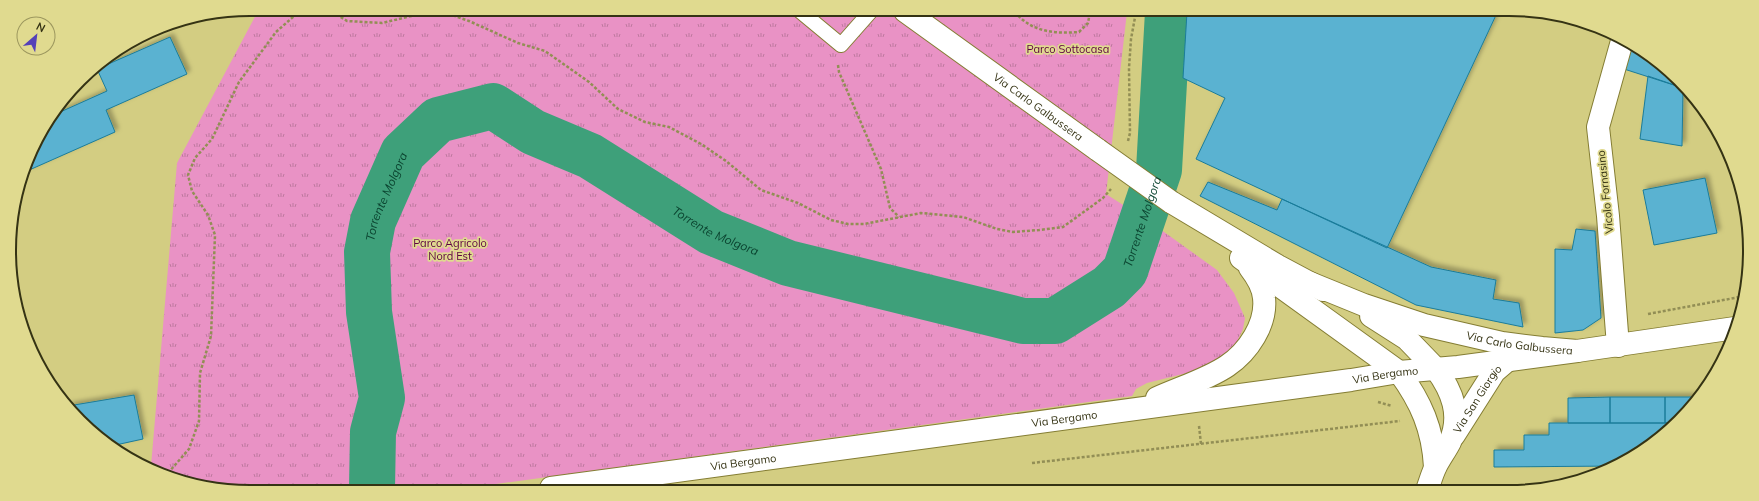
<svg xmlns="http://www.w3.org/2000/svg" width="1759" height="501" font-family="Mulish,sans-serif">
<defs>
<pattern id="park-tufts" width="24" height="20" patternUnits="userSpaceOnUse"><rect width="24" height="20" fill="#e992c5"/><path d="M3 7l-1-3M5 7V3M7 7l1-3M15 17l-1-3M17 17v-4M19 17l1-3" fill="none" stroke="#be789f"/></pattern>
<filter id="shadow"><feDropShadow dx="3.5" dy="-3.5" stdDeviation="2" flood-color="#0004"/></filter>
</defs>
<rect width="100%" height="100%" fill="#d3cd82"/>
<!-- park -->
<path fill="url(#park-tufts)" d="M259 9 1127 12 1106 194 1153 224 1217 270 1234 293 1245 318 1243 329 1234 348 1207 368 1147 383 1136 389 1132 396 482 486V488L204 487 151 466 177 163Z"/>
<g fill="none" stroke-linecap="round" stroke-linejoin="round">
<!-- river -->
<path stroke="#3ea07a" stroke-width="46" id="s1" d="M372 488 373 432 382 398 369 312 367 252 373 221 403 153 438 120 493 106 533 132 590 156 711 232 788 263 1023 321H1055L1109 287 1125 271 1159 170 1168 12"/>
</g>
<!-- building -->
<path fill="#5ab2d1" stroke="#1a7c9a" filter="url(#shadow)" d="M1187 12H1194L1202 16 1204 12 1497 13 1387 248 1196 159 1225 98 1183 78Z
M170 37 187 74 106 110 115 132 27 171 34 144 58 113 107 91 97 69Z
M1631 45 1642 50 1680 87 1624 69Z
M1648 76 1680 87 1683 90 1682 146 1640 139Z
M1705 178 1717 233 1654 245 1643 190Z
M1208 182 1277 210 1282 199 1431 267 1496 280 1493 299 1519 303 1523 327 1416 305 1200 196Z
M1576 229 1595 231 1601 318 1583 330 1555 333V249L1572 250Z
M134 395 143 439 111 446 68 406Z
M1610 397V423H1568V398Z
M1610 397H1665V423H1610Z
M1665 397H1697L1679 421 1665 423Z
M1549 423H1678L1617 466 1494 467V450H1524V435H1549Z"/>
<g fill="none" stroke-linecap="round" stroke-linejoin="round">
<!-- lane casing -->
<g stroke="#847d33" stroke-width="16">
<path id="lane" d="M800 11 841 45 871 11"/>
</g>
<!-- street casing -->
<g stroke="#847d33" stroke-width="24">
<g id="street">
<path d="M1618 346 1608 216 1598 127 1622 41"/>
<path d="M1399 372C1421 402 1433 429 1435 467"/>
<path id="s2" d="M1454 435 1494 372 1508 360"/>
<path d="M1427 490C1430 482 1432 474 1436 466 1440 458 1446 450 1450 442 1462 415 1452 391 1436 369"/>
</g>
</g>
<!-- secondary casing -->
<g stroke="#847d33" stroke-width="24">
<g id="secondary">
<path id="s3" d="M905 11 1098 150"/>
<path d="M1171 202 1278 266 1323 290"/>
<path d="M1241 258 1399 372"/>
<path id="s4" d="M1310 283 1364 305 1424 325 1502 343 1542 348 1577 351 1735 328"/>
<path d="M1371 316 1407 339 1436 369"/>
<path d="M1157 398C1179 388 1208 379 1227 366 1248 352 1267 324 1264 298 1263 287 1257 277 1250 268"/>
<path id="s5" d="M551 488 1351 380 1399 372 1458 367 1577 351"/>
</g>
</g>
<!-- path -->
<path stroke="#928e55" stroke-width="2.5" stroke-dasharray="3 2" stroke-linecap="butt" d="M328 9 347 21 382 23 424 13 449 14 469 21 518 43 545 51 589 82 618 109 645 122 669 127 701 144 726 161 761 190 798 203 831 220 848 224H864L921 213 963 217 997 229 1013 232 1039 230 1063 227 1103 198 1111 189
M1015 12C1031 32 1055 34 1079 32L1088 23 1090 12
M838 65 839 72 881 169 890 208 899 217
M1128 141 1130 133 1129 68 1131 39 1136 12
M1648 314 1745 296
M1378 402 1392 406
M1199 426 1201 444
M1032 463 1400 421
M168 473 189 449 199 421 200 373 211 336 215 235 208 215 192 191 188 175 195 158 212 139 239 82 276 32 302 9"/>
<!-- lane -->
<use href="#lane" stroke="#fff" stroke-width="14"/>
<!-- street -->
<use href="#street" stroke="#fff" stroke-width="22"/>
<!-- secondary -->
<use href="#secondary" stroke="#fff" stroke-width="22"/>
<!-- secondary-bridge casing -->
<g stroke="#847d33" stroke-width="24" stroke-linecap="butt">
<path id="secondary-bridge" d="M1098 150 1171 202"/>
</g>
<!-- secondary-bridge -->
<use href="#secondary-bridge" stroke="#fff" stroke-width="22"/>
</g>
<g text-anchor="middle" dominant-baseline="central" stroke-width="3.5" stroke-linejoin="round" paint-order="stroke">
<!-- park labels -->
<g font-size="11" fill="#5b0141" stroke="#e0da8f">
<text x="1068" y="49">Parco Sottocasa</text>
<text x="450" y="243">Parco Agricolo<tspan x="450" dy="13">Nord Est</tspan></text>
</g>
<!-- street labels -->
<g font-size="11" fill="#353314" stroke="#e0da8f">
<text stroke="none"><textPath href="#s3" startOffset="164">Via Carlo Galbussera</textPath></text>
<text transform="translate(1605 192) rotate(-96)">Vicolo Fornasino</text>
<text stroke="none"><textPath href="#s4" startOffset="219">Via Carlo Galbussera</textPath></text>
<text stroke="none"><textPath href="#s5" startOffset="842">Via Bergamo</textPath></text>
<text stroke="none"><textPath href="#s2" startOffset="43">Via San Giorgio</textPath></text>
<text stroke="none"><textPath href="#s5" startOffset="518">Via Bergamo</textPath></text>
<text stroke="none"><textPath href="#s5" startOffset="194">Via Bergamo</textPath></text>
</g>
<!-- water labels -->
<g font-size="12" font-style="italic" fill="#0b4430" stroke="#e0da8f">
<text stroke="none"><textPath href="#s1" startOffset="297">Torrente Molgora</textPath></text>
<text stroke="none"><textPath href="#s1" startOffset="1197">Torrente Molgora</textPath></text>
<text stroke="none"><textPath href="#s1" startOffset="705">Torrente Molgora</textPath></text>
</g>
</g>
<!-- crop -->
<path d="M0 0H1759V501H0ZM250 16H1509A234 234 0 0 1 1743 250V251A234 234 0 0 1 1509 485H250A234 234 0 0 1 16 251V250A234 234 0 0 1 250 16Z" fill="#e0da8f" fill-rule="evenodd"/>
<path fill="none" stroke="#353314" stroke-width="2" d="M250 16H1509A234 234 0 0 1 1743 250V251A234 234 0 0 1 1509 485H250A234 234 0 0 1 16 251V250A234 234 0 0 1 250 16Z"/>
<!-- north arrow -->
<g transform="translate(36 36) rotate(28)"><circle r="19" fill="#e0da8f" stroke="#9c975e"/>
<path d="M0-3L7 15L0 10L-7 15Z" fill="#5441b8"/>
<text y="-6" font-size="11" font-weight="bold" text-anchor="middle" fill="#353314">N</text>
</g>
</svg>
